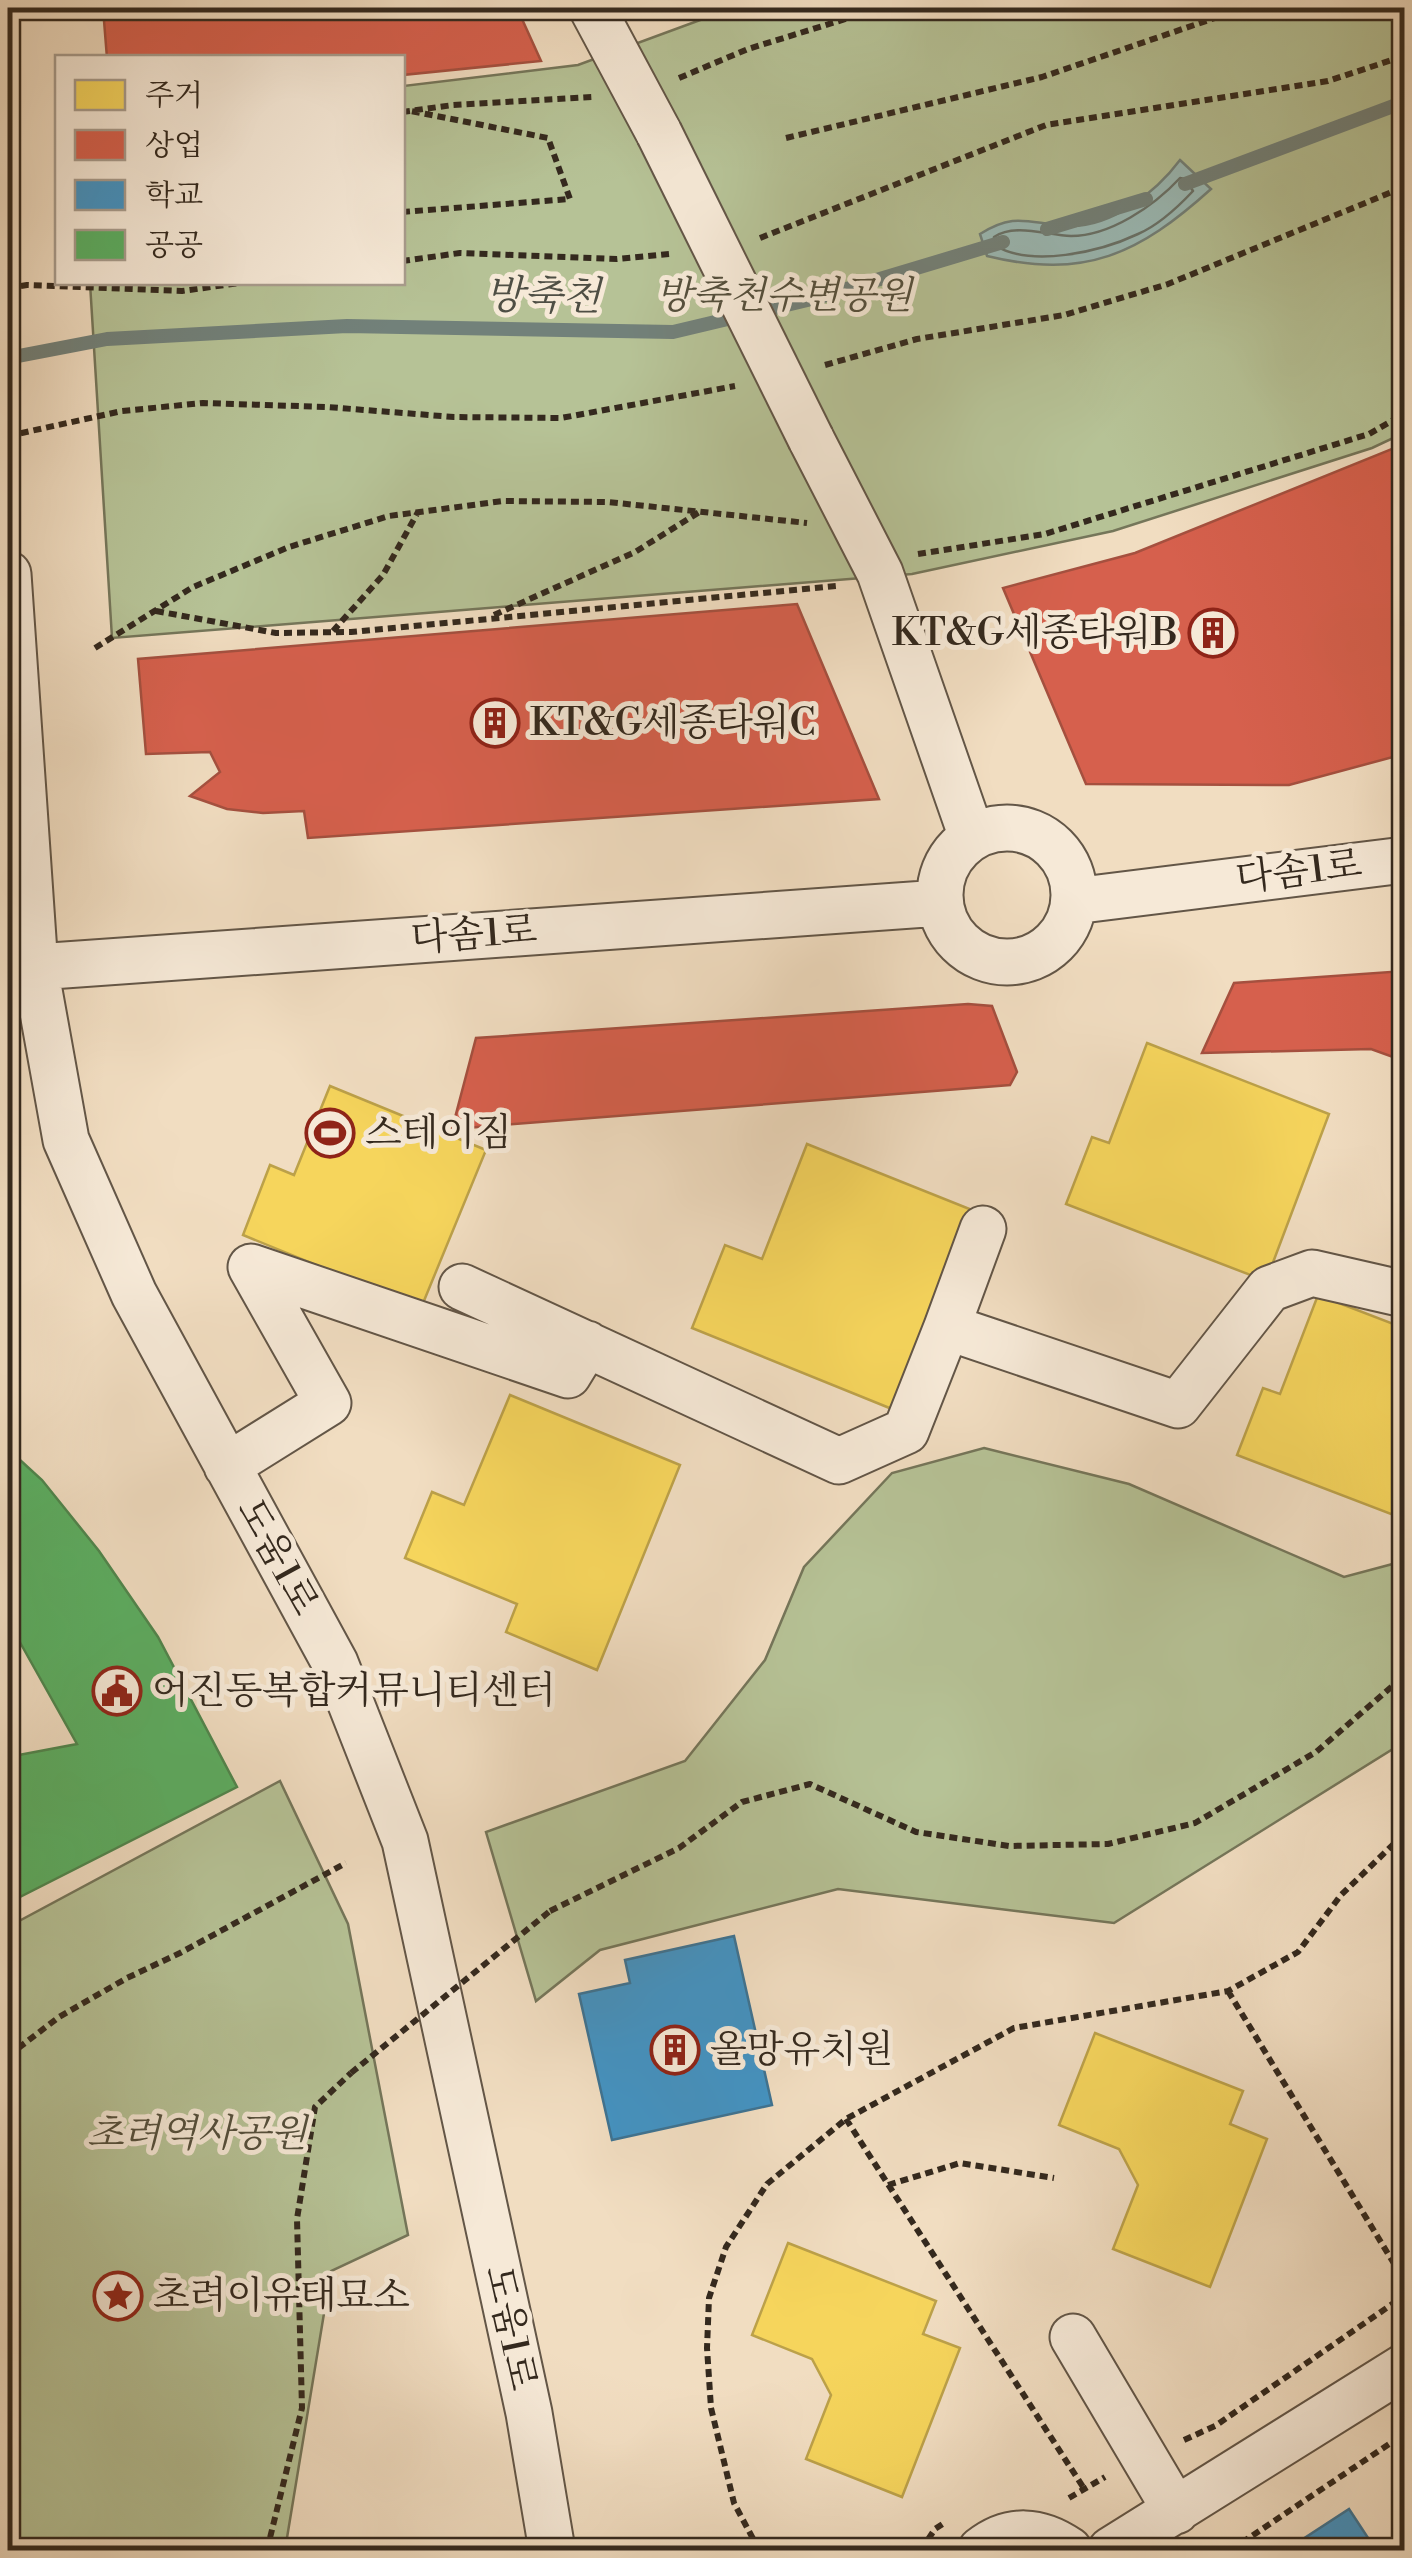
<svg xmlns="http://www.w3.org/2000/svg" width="1412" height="2558" font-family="'Libre Bodoni','Noto Serif KR',serif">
<rect width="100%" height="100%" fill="#f1ddc1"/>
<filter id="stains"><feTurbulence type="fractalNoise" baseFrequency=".002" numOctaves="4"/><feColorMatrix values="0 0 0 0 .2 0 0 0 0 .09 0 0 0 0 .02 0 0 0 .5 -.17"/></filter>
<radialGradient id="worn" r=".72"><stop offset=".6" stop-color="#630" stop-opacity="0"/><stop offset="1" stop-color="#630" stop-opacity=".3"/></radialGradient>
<!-- green -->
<path fill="#b6c296" stroke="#75765a" stroke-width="2.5" d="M747 8H1404V433L1372 448 1113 531 912 574 112 638 90 283 402 282 403 86 578 65 711 16Z
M984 1448 1129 1484 1344 1577 1404 1561V1742L1114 1923 838 1889 600 1950 536 2001 486 1832 685 1761 765 1660 804 1567 892 1473Z
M280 1781 348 1924 408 2235 331 2271 285 2550H8V1927Z"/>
<!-- water -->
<path fill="#9bbbb7" stroke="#72817a" stroke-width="2.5" d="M1180 160 1211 189C1139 254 1085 280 987 256L980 234C1016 211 1029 224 1069 226 1112 227 1156 192 1180 160Z"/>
<!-- homes -->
<path fill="#f6d55c" stroke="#bca149" stroke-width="2.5" d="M1147 1043 1329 1114 1266 1281 1066 1204 1092 1137 1109 1143Z
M330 1086 486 1150 421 1308 243 1235 270 1165 294 1175Z
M807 1144 972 1210 892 1409 692 1328 725 1245 762 1259Z
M1318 1295 1404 1328V1519L1237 1455 1263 1388 1280 1394Z
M510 1395 680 1465 597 1670 506 1632 517 1604 405 1558 432 1492 464 1505Z
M1095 2033 1243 2091 1230 2124 1267 2139 1210 2287 1113 2249 1138 2185 1119 2149 1059 2125Z
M788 2243 936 2301 923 2334 960 2348 902 2497 806 2459 831 2395 812 2359 752 2335Z"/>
<!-- shops -->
<path fill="#d6604d" stroke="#a5503f" stroke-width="2.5" d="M103 8H517L541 61 402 75V58H107Z
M1404 444V754L1289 785 1086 784 1003 588 1135 553Z
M797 604 879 799 308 838 304 811 263 813 227 809 190 796 220 772 210 752 146 754 138 659Z
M1404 971V1061L1371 1049 1202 1053 1234 983Z
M968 1004 992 1006 1017 1072 1010 1085 452 1129 476 1038Z"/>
<!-- schools -->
<path fill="#4393c3" stroke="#3e7392" stroke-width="2.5" d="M734 1936 772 2105 612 2140 579 1994 630 1983 625 1960Z
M1349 2509 1376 2550H1286Z"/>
<!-- public -->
<path fill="#5aae61" stroke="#4f864d" stroke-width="2.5" d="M8 1449 42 1480 99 1551 158 1637 237 1787 8 1903V1757L77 1744 8 1621Z"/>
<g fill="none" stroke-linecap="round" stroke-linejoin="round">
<!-- shore -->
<path stroke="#68726a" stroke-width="2.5" d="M1180 178 1185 179 1193 191C1178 207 1159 225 1138 234 1100 252 1031 268 994 245V237C1015 223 1046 235 1071 236 1110 236 1154 206 1180 178Z"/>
<!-- stream -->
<path stroke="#72817a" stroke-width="14" d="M1185 184 1404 102
M1047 229 1146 199
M8 358 107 339 347 326 673 332 820 297 1003 242"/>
<!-- minor casing -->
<g stroke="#635647" stroke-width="49">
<path id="minor" d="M592 8 659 133
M811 439 880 573 972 837
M8 574 35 968 66 1140 134 1294 335 1663 405 1841 529 2413 552 2550
M940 895a67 67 0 1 1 134 0a67 67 0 1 1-134 0Z
M1074 901 1404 860
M8 969 940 903
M462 1287 839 1461 906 1431 947 1327 1178 1405 1269 1289 1312 1273 1404 1294
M947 1327 983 1229
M227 1466 328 1403 251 1267 568 1375 587 1344
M1073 2337 1176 2511
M981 2550C1010 2527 1040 2530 1069 2550
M1111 2550 1404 2367"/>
</g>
<!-- path -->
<path stroke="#34291e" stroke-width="6" stroke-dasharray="8 5" stroke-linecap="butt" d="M679 78 748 49 881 8
M402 112 453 105 593 97
M786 138 1042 77 1244 8
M402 212 570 199 548 138 411 111
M760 238 1046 125 1328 81 1404 56
M402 261 460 253 617 259 669 254
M8 288 27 285 182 291 247 282
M825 365 917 339 1064 315 1168 284 1404 187
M8 436 122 411 203 403 327 407 454 417 561 418 735 386
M918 554 1045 534 1369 434 1404 414
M156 611 276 633 351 632 836 586
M494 615 635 552 701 511
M333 631 383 575 418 512
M95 648 193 587 289 547 389 516 503 501 608 502 807 523
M550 1911 679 1848 742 1802 810 1784 916 1832 1009 1846 1108 1844 1195 1823 1316 1752 1404 1676
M1228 1991 1404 2280
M8 2056 59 2017 127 1978 180 1953 346 1863
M846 2119 1083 2487
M888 2185 960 2163 1054 2178
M1184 2440 1215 2426 1404 2296
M1069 2498 1105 2477
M267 2550 302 2408 297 2219 315 2107 351 2073
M759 2550 734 2503 711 2408 707 2348 709 2298 726 2247 767 2184 846 2119 1014 2028 1228 1991 1298 1952 1341 1895 1404 1834
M921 2550 935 2529 944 2523
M1231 2550 1404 2434"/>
<!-- minor -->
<use href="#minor" stroke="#f6e9d7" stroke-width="45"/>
<!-- minor-bridge casing -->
<g stroke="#635647" stroke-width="49" stroke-linecap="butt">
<path id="minor-bridge" d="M659 133 811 439"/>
</g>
<!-- path-bridge -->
<path stroke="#34291e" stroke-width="6" stroke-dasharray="8 5" stroke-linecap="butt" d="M351 2073 550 1911"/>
<!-- minor-bridge -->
<use href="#minor-bridge" stroke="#f6e9d7" stroke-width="45"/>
</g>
<!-- icons -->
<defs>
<g id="building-ring" transform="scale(2.5)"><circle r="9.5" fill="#f6e9d7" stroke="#8f2418" stroke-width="1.5"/><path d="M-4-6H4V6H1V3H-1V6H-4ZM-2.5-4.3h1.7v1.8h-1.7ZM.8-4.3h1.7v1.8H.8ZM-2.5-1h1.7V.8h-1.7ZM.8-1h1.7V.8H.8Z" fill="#8f2418"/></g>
<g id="stadium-ring" transform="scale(2.5)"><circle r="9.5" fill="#f6e9d7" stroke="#8f2418" stroke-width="1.5"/><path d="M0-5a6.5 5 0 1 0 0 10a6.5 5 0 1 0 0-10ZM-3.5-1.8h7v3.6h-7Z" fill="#8f2418"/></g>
<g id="civic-ring" transform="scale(2.5)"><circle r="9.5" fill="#f6e9d7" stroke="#8f2418" stroke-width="1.5"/><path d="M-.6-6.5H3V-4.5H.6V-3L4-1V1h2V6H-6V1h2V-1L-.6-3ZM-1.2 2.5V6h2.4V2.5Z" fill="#8f2418"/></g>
<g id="sight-ring" transform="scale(2.5)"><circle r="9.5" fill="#f6e9d7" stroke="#8f2418" stroke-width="1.5"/><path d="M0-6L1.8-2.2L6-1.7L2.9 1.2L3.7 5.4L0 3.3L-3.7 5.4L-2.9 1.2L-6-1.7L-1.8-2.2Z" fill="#8f2418"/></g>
</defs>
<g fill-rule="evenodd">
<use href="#building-ring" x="1213" y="633"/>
<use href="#building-ring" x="495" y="723"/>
<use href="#stadium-ring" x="330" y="1133"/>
<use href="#civic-ring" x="117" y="1691"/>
<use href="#building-ring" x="675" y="2050"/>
<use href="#sight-ring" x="118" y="2296"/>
</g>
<g text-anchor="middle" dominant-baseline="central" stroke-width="10" stroke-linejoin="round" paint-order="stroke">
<!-- park labels -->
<g font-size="38" font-style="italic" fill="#544f3c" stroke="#f6e9d7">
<text x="784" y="296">방축천수변공원</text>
<text x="197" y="2134">초려역사공원</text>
</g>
<!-- poi labels -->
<g font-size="38" fill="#34291e" stroke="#f6e9d7" text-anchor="start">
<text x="1178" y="633" text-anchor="end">KT&amp;G세종타워B</text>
<text x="530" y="723">KT&amp;G세종타워C</text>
<text x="365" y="1133">스테이짐</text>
<text x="152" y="1691">어진동복합커뮤니티센터</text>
<text x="710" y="2050">올망유치원</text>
<text x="153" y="2296">초려이유태묘소</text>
</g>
<!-- street labels -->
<g font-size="38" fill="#34291e" stroke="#f6e9d7">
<text transform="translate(1299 872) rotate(-7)">다솜1로</text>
<text transform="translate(474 935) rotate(-4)">다솜1로</text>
<text transform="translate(277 1557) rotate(61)">도움1로</text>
<text transform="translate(510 2328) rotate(78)">도움1로</text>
</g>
<!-- water labels -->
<g font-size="40" font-style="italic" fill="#4e4e44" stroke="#f6e9d7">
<text transform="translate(543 297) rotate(1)">방축천</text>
</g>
</g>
<!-- margin -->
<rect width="1412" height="2558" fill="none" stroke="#f1ddc1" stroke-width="40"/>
<rect x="10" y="10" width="1392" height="2538" fill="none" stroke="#34291e" stroke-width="5"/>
<rect x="20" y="20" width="1372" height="2518" fill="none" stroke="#34291e" stroke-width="2.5"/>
<!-- legend -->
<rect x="55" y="55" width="350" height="230" fill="#f6e9d7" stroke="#a89c8d" stroke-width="2.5"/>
<rect x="75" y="80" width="50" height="30" fill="#f6d55c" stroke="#a89c8d" stroke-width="2.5"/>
<text x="145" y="105" font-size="30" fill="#34291e">주거</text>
<rect x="75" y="130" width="50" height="30" fill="#d6604d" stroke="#a89c8d" stroke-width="2.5"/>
<text x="145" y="155" font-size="30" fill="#34291e">상업</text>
<rect x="75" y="180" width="50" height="30" fill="#4393c3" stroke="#a89c8d" stroke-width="2.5"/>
<text x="145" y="205" font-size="30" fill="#34291e">학교</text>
<rect x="75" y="230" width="50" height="30" fill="#5aae61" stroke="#a89c8d" stroke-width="2.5"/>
<text x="145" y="255" font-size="30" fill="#34291e">공공</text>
<rect width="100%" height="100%" filter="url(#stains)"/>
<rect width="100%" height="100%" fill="url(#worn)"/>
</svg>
